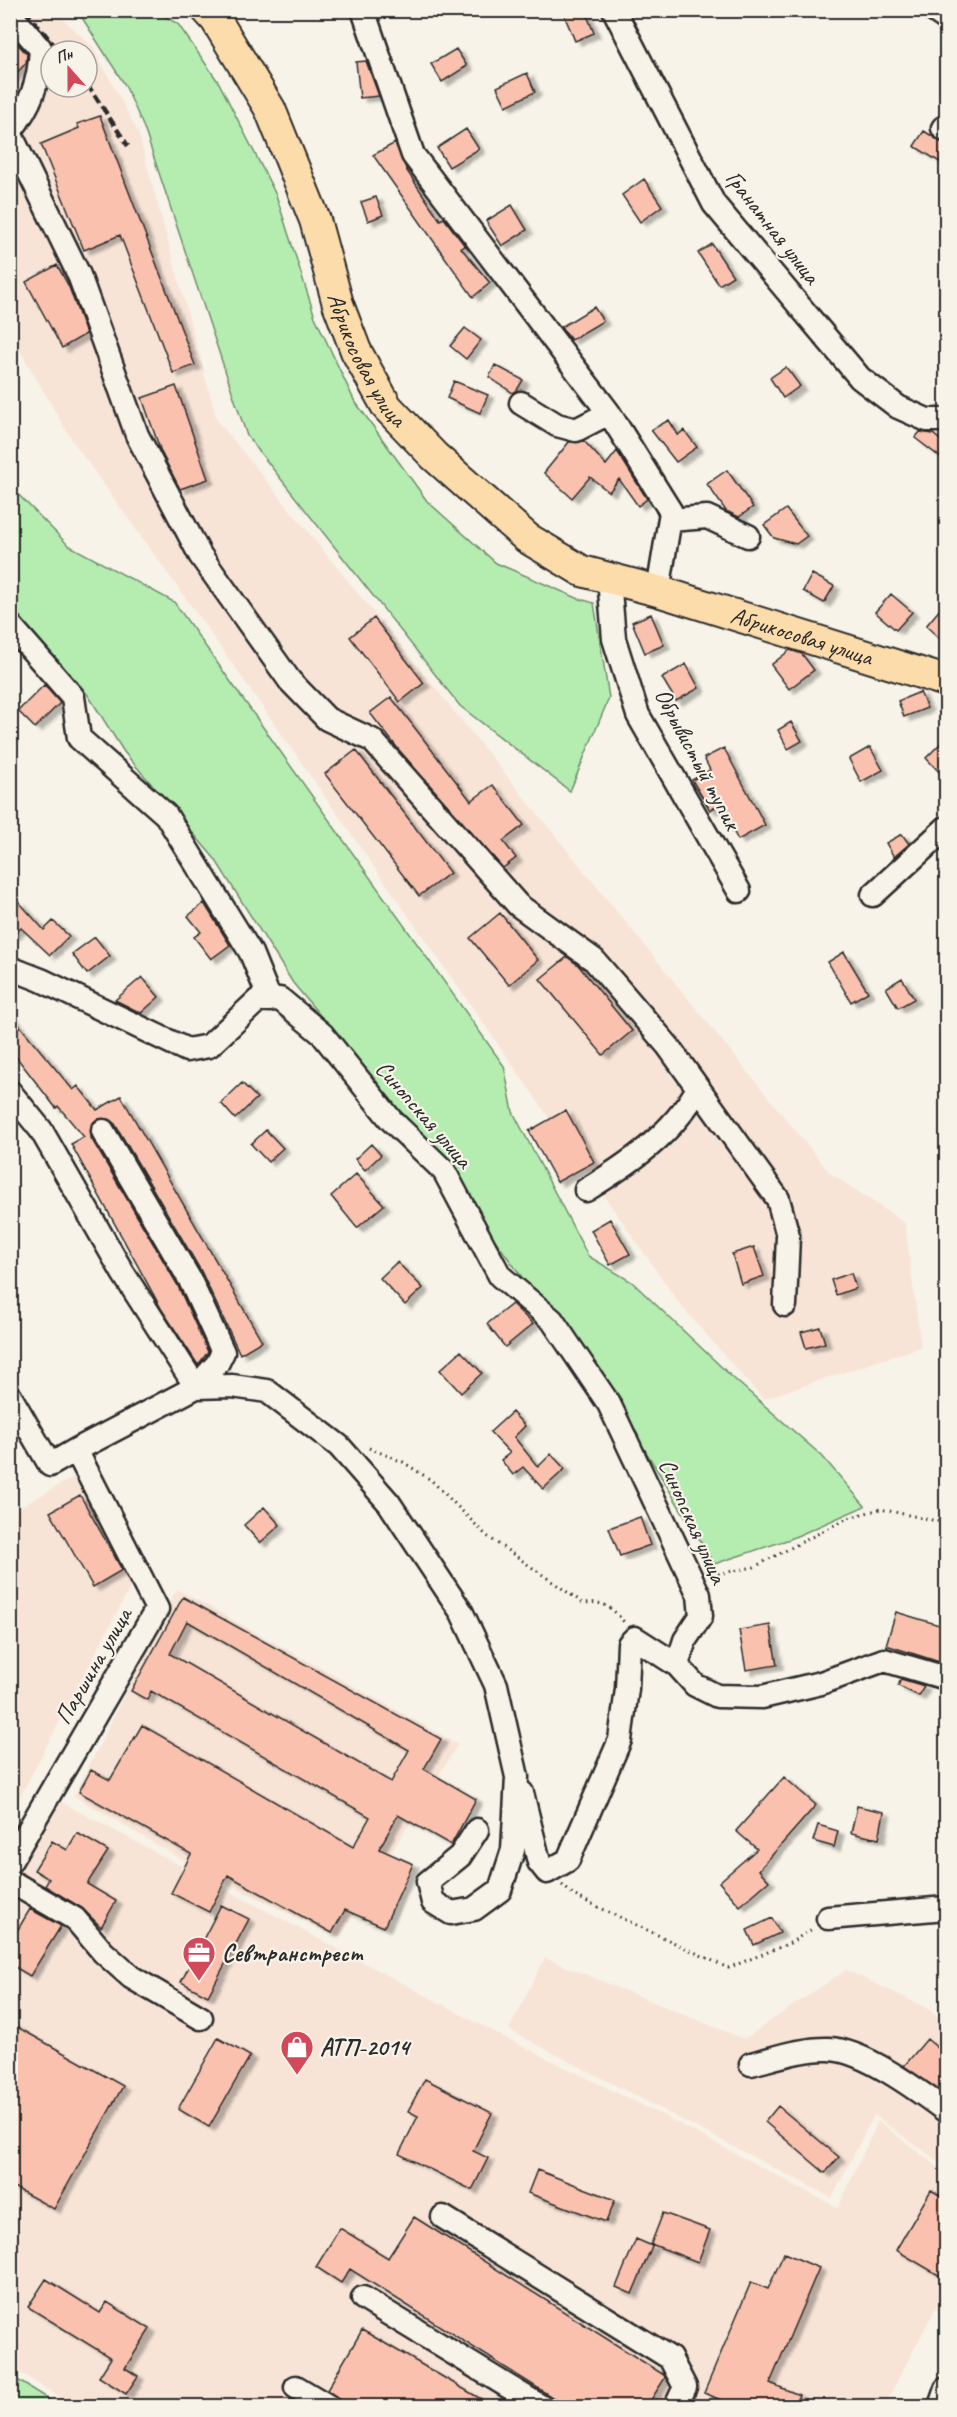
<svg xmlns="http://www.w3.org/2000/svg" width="957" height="2417" font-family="Caveat,sans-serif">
<defs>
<filter id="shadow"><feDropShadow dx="6" dy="4" stdDeviation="1.5" flood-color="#0004"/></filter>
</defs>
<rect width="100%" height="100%" fill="#f7f3e8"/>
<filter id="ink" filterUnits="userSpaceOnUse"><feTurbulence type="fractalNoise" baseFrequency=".0167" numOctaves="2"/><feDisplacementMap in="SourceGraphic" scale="12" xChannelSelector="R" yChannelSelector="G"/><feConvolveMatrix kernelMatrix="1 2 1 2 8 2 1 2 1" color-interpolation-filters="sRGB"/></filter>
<g filter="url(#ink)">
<!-- built -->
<path fill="#f8e4d7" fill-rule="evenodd" d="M10 11H54L93 47 138 132 217 420 830 1173 905 1223 921 1347 763 1399 681 1306 217 642 73 442 11 335ZM51 51H87V87H51Z
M76 1476 134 1580 11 1814V1512Z
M177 1589 458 1744 339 1938 198 1869 74 1796Z
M59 1801 500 2035 666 2117 838 2208 878 2121 946 2173V2289L884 2406H74L11 2367V1886Z
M545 1958 744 2039 846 1970 929 2009 946 2026V2167L874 2115 832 2198 509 2030Z"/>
<!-- green -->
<path fill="#b5edb0" stroke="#708c6e" stroke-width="1.5" d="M75 11H155L178 24 219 83 276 195 315 317 354 400 427 501 496 563 577 598 594 603 609 698 570 791 460 706 247 436 144 128 125 85 81 16Z
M11 487 68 545 174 602 504 1066 513 1112 588 1256 632 1282 732 1377 822 1456 865 1506 790 1539 714 1564 568 1323 524 1280 410 1123 293 983 215 859 124 752 88 695 11 610Z
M11 2376 59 2406H11Z"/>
<!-- building -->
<path fill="#fac2ae" stroke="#2b2b2b" stroke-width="1.5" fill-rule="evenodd" filter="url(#shadow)" d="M562 10H585L594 33 575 41Z
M10 36 27 54 26 63 10 80Z
M456 49 467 66 442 82 431 64Z
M366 61 379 96 360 98 356 62Z
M527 73 535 92 506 106 497 87Z
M100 116 195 365 173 373 120 235 84 250 41 144 79 128 77 124Z
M466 129 479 149 449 167 437 148Z
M924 131 946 145V166L914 146Z
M395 143 407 171 440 220 444 218 465 246 461 248 490 283 473 297 373 155Z
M644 179 662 206 640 222 622 195Z
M376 197 383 215 368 221 361 202Z
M512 205 527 230 502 246 486 221Z
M712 244 733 276 719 285 698 253Z
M57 265 69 287 86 334 62 348 26 282Z
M594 307 603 321 571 340 561 327Z
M465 328 481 340 466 359 450 346Z
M495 365 523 380 517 390 513 393 489 377Z
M786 367 800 386 783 398 770 378Z
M454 381 488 395 480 413 447 398Z
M176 386 208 479 180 489 161 452 142 398Z
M669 420 678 435 684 430 697 447 676 462 651 430Z
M920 432 933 434 946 445 940 457 915 438Z
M584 441 606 465 617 451 647 499 638 506 619 479 609 492 590 477 572 498 544 473 569 442Z
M727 470 753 507 739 517 726 511 707 484Z
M786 509 807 536 796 544 774 538 764 525Z
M812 574 834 586 824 603 803 591Z
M891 594 912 612 896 630 875 612Z
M946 602V644L926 626Z
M651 614 664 645 645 653 632 622Z
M374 618 424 683 400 702 350 637Z
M790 650 802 654 814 670 789 689 771 665Z
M686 664 699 688 676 701 662 678Z
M44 685 60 703 35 728 18 711Z
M920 692 927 708 904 717 898 701Z
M391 697 471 801 493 785 524 825 503 841 516 858 503 868 399 750 370 713Z
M791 722 802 741 788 749 778 730Z
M946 738V779L926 758Z
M870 747 883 770 861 782 849 759Z
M724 748 765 825 738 840 719 805 710 810 692 780 710 770 704 758Z
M356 750 450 873 419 896 325 774Z
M902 834 909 844 894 857 886 843Z
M19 902 44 930 53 921 69 936 50 955 21 928 10 938V910Z
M204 903 230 945 211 959 194 937 201 932 188 916Z
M500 913 538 960 509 985 470 938Z
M95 937 110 956 87 974 72 954Z
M844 952 868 992 851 1002 828 962Z
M567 957 578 965 632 1031 603 1055 540 979Z
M142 977 159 997 141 1013 115 1000Z
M902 978 914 999 898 1008 886 988Z
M10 1014 73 1090 78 1086 97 1110 121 1096 262 1341 240 1354 201 1271 115 1124 109 1119H97L91 1125V1138L177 1284 208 1352 198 1365 162 1310 71 1144 84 1137 58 1106 56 1108 10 1049Z
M242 1083 257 1098 235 1119 221 1103Z
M566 1110 594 1162 557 1182 529 1131Z
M266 1130 283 1148 268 1162 251 1144Z
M371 1144 381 1155 365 1170 355 1159Z
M356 1174 384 1205 357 1228 331 1196Z
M610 1219 630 1254 610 1265 591 1230Z
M754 1247 764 1276 741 1284 732 1254Z
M397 1262 423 1288 405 1305 380 1278Z
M851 1273 856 1288 836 1295 831 1280Z
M512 1304 533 1324 505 1347 487 1324Z
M820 1327 825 1343 806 1348 801 1332Z
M461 1351 482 1373 461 1393 440 1370Z
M512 1412 525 1426 514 1437 538 1467 551 1454 565 1469 543 1489 523 1467 513 1475 501 1460 510 1453 490 1432Z
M80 1495 122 1570 93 1587 50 1512Z
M264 1507 280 1525 260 1543 244 1525Z
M640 1517 650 1545 620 1556 609 1528Z
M183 1597 441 1739 424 1769 476 1799 451 1845 398 1815 379 1849 413 1864 384 1927 345 1910 332 1933 228 1875 209 1912 171 1893 191 1854 79 1792 91 1770 110 1780 142 1725 353 1847 370 1817 151 1691 147 1700 131 1691ZM187 1621 409 1750 391 1782 170 1654Z
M896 1612 946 1627V1664L886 1645Z
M770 1625 777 1665 746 1670 739 1630Z
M901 1679 924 1686 919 1696 898 1686Z
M784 1777 816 1805 759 1870 769 1881 740 1906 719 1882 757 1849 736 1831Z
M857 1806 884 1812 879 1839 851 1833Z
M818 1825 838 1831 834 1847 813 1841Z
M77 1833 108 1851 87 1884 116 1901 101 1927 82 1908 45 1886 49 1879 34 1870 52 1841 67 1850Z
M221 1905 249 1919 208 1996 181 1982Z
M30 1909 61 1926 30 1976 10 1964V1927L17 1931Z
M772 1918 780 1933 754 1945 747 1930Z
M10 2023 123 2086 54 2209 10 2185Z
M218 2038 250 2056 209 2127 178 2109Z
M927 2039 946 2055V2095L904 2066Z
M425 2079 492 2113 473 2151 488 2158 472 2190 399 2154 418 2116 408 2111Z
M778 2106 839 2157 825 2173 765 2122Z
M537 2170 615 2200 606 2222 528 2193Z
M931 2190 946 2199V2265L940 2276 896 2250Z
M663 2213 710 2230 698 2262 651 2244Z
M414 2217 664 2375 665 2378 647 2406H566L350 2269 341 2283 316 2267 340 2228 388 2258Z
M636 2239 652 2246 632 2294 616 2287Z
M784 2253 819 2268 770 2383 799 2395 794 2406H718L721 2400 704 2393 751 2282 768 2289Z
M46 2279 100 2313 107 2302 150 2329 125 2368 138 2376 126 2394 99 2377 111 2358 28 2307Z
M362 2330 493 2406 341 2405 339 2399 327 2390Z"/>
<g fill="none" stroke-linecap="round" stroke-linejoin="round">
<!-- minor casing -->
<g stroke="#2b2b2b" stroke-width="27">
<path id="minor" d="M363 10 413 155 609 413 671 512 658 591
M614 10 714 204 860 378 898 407 927 420H946
M933 10 946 19
M10 14 41 49C39 84 31 104 10 132
M943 128 946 130
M10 133 79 275 137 435 200 555 290 681 327 719 372 740 518 905 594 960 668 1046 778 1199 788 1236 785 1305
M521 403 557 425 576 430 609 413
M670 520 707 517 748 536
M609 578 614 639 638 715 739 891
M10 625 73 697 79 738 166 815 251 953 270 1000
M873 895 946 828
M10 968 41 980 187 1050 209 1046 258 1000 280 999 322 1034 391 1120 444 1171 500 1276 552 1320 609 1404 699 1595 701 1616 685 1640 677 1665
M10 1092 41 1130 123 1273 196 1387 217 1364 223 1352 189 1278 103 1131
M586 1190C630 1163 673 1134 698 1088
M10 1396 50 1465 76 1450
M522 1793 539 1862 547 1872 568 1860 620 1740 627 1689 629 1644 635 1638 677 1665 695 1685 717 1696 762 1697 821 1683 884 1660 946 1678
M10 1862 157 1609 76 1450 196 1387 232 1386 267 1391 339 1446 389 1503 462 1613 496 1685 517 1777 513 1850 500 1890 474 1909 451 1913 433 1902 428 1882 460 1856 477 1830
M10 1881 75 1919 103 1952 131 1977 201 2018
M828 1918 946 1908
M751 2064C775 2058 804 2048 829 2049 864 2050 919 2091 946 2111
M443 2217 670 2358 685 2387 676 2406
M363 2298 540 2406
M296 2387 328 2406
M940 2406 946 2389"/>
</g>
<!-- major casing -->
<g stroke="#2b2b2b" stroke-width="34">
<g id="major">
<path id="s1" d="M207 10 216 20 270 109 315 220 338 304 356 351 387 407 434 456 527 538 582 571 658 591 946 681"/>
</g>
</g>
<!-- path -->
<path stroke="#2b2b2b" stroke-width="3" stroke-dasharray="1.5 4.5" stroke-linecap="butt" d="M369 1448 403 1462 431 1480 487 1536 583 1603C604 1601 610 1606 624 1622
M712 1575 754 1567 848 1518 880 1509 946 1523
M562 1885 575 1896 728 1968 790 1943 812 1929"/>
<!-- minor -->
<use href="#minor" stroke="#f7f3e8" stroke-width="22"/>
<!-- major -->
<use href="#major" stroke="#fddcac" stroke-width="30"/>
<!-- rail -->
<path stroke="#2b2b2b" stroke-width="4.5" stroke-dasharray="9 4.5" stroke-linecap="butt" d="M25 10 59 51
M87 84 128 146"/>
</g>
</g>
<!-- icons -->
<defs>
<g id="office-pin" transform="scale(1.725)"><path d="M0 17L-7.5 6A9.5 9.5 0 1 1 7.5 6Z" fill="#d1495b" stroke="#f7f3e8"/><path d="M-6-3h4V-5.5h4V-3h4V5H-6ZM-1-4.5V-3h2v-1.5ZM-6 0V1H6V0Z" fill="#fff"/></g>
<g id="shop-pin" transform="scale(1.725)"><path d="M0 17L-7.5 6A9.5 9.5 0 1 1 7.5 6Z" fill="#d1495b" stroke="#f7f3e8"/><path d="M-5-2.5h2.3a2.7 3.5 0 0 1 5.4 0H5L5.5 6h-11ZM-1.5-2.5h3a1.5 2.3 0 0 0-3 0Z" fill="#fff"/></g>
</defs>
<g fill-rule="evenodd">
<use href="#office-pin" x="199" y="1953"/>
<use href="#shop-pin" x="297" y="2047"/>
</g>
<g text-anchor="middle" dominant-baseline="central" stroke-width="4.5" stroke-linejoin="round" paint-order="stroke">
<!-- street labels -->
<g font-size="24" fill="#2b2b2b" stroke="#f7f3e8">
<text transform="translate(773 227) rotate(52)">Гранатная улица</text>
<text stroke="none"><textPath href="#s1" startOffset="387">Абрикосовая улица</textPath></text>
<text stroke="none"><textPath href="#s1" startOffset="924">Абрикосовая улица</textPath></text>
<text transform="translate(698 759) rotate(62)">Обрывистый тупик</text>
<text transform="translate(424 1114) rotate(49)">Синопская улица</text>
<text transform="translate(693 1521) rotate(66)">Синопская улица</text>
<text transform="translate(93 1666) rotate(-60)">Паршина улица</text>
</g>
<!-- poi labels -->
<g font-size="24" font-weight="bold" fill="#2b2b2b" stroke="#f7f3e8" text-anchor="start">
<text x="222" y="1953">Севтранстрест</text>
<text x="320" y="2047">АТП-2014</text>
</g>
</g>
<!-- margin -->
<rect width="957" height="2417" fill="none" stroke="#f7f3e8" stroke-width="36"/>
<rect x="18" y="18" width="921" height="2381" fill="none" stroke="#2b2b2b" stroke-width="2" filter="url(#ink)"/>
<!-- north arrow -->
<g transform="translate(69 69) rotate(339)"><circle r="28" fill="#f7f3e8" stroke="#a5a39c" stroke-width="1.5"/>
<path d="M0-4.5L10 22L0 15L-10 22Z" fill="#d1495b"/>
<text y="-9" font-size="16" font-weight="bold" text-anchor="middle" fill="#2b2b2b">Пн</text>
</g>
</svg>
